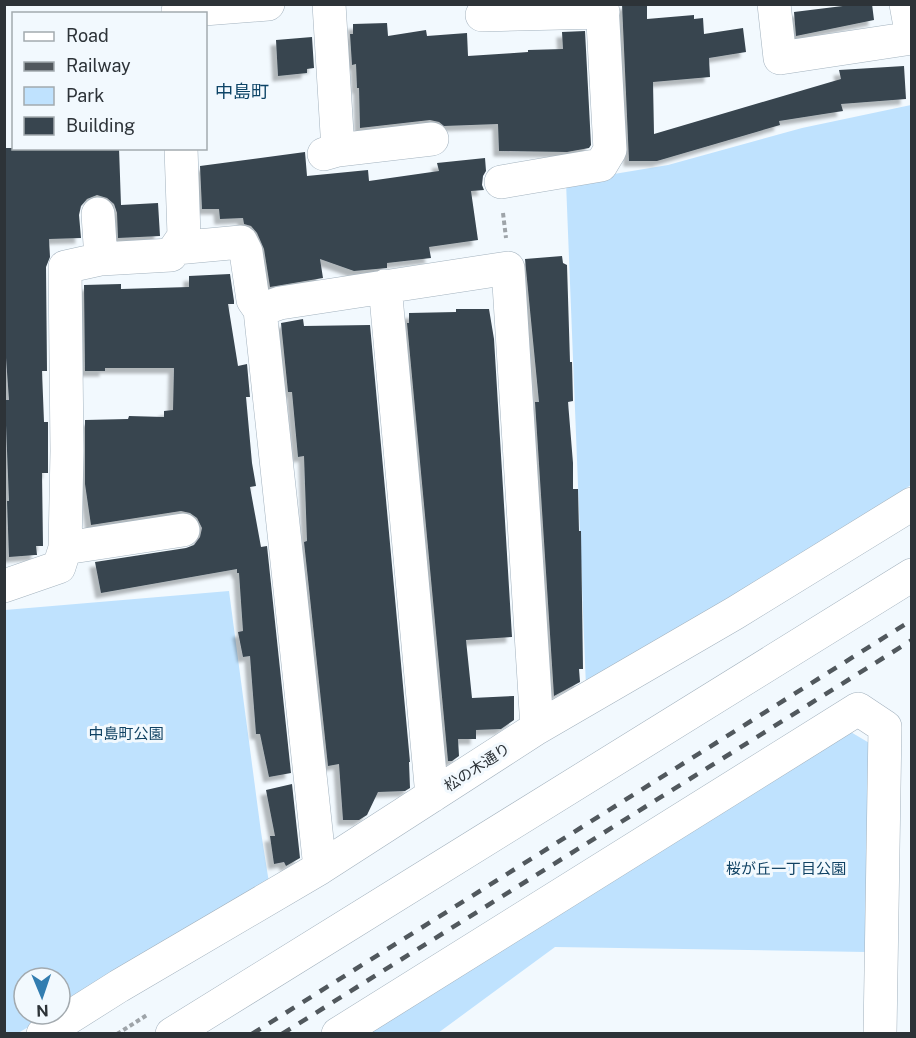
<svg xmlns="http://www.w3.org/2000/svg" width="916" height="1038" font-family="'Public Sans','Noto Sans JP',sans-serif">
<defs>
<filter id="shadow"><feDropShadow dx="-5.5" dy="5.5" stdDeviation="1.5" flood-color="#0004"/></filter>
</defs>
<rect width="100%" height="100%" fill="#f2f9fe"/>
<!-- green -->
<path fill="#bfe2fe" d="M911 105V485L586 687 566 182 668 165 802 128Z
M229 591 261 832 269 883 60 1008V978H24V1014H51L18 1033 5 1034V610Z
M849 731 871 744 866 952 555 947 438 1033 365 1034Z"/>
<!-- building -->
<path fill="#38454f" filter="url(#shadow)" d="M622 4H647V19L694 15V19L703 18 704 34 743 28 746 52 709 58 710 77 653 82 654 134 841 79 839 70 904 66 906 99 841 104 843 111 779 121 780 125 657 161H629Z
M859 4H872L874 20 796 36 794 12Z
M387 23 388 36 426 30 427 36 467 33 468 56 528 52V50L563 49 562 32 585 31 591 145 589 148 567 152 499 151 498 124 444 126 439 122 430 120 360 128 359 88H357L356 64 352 65 350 34H353V24Z
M312 37 314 68 307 69V73L278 76 276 40Z
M4 148H119L121 205 158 203 160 236 118 238 117 213 114 204 107 198 97 195 87 199 81 206 79 215 81 238 49 239 50 257 46 267 47 371H42L44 422H48V473H42L43 546H36L37 555H35L9 557 7 501H9L5 400H9L4 330Z
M305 152 307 176 368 170 369 181 439 171 437 163 485 158 486 171 483 176 482 185 484 190 471 191 478 240 429 247 431 258 387 263V268L354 271 320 259 323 278 270 287 264 249 257 233 251 226 244 224 243 218 220 219 219 209H202L200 166Z
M562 256 563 263 567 265 570 362H572L573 401 568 402 573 463V489H578L579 531H581L583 669H579L580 682 554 696 535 402H539L525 259Z
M230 274 234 301V304H228L238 366 247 364 250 397H246L252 463 256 486 250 487 261 547 267 546 291 773 269 777 260 734H256L250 656 243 657 238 632 243 631 239 573H237V569L101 593 95 562 186 548 194 545 200 537 202 528 197 518 190 513 181 511 91 525 85 484V420L128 419 129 416 164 417V411L173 410 174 368H105V371H85L84 285 121 284V289L189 287V276Z
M456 309H489L494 339 512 637 466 640 472 698 514 696V720L501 729 476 730V739H458L459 756 452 761H448L407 323H409V313L456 312Z
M303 319 304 326 370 325 410 762H409L410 788 405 791 378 792 367 815 359 820H343L339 764 328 766 304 542 307 541 304 456 298 457 292 392H288L281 323Z
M292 784 300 858 286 866 284 862 274 864 270 836H275L266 790Z"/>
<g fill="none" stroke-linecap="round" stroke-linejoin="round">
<!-- minor casing -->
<g stroke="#a3b2be" stroke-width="34">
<path id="minor" d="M329 4 338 150
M774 4 780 58 912 38
M906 4 912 37
M178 11 268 4
M482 15 603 12
M324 154 338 150 432 139
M501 182 601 165 610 150 602 4
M98 214 101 259
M176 248 241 242 246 252 253 300 260 310
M385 286 432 796
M65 548 183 530
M4 586 59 567 65 548 67 451 65 267 101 259 171 255 184 236 181 148
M320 868 260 310 280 303 508 268 537 728
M43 1034 119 986 320 868 537 728 735 613 912 504
M172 1034 912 575
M338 1034 858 709 885 727 880 1034"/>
</g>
<!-- path -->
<path stroke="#9ea4a9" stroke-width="4" stroke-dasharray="4.5 3" stroke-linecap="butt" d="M503 213 506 238
M117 1034 147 1015"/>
<!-- minor -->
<use href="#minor" stroke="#fff" stroke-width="33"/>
<!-- rail -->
<path stroke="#51585d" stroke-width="4.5" stroke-dasharray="10 10" stroke-linecap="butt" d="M252 1034 912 620
M282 1034 912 640"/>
</g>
<g text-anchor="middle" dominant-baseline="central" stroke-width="6" stroke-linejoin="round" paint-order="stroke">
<!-- park labels -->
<g font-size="15" fill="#104263" stroke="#f2f9fe">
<text x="126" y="733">中島町公園</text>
<text x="786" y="868">桜が丘一丁目公園</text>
</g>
<!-- street labels -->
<g font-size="15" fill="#2d3338" stroke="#f2f9fe">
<text transform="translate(477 767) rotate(-33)">松の木通り</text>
</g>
<!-- quarter labels -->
<g font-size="18" fill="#0e4567" stroke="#f2f9fe">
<text x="242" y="91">中島町</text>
</g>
</g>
<!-- border -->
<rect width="916" height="1038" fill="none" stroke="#2d3338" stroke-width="12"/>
<!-- legend -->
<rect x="12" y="12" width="195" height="138" fill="#f2f9fe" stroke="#a3aaaf" stroke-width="1.5"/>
<rect x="24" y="32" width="30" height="9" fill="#ffffff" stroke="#a3aaaf" stroke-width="1.5"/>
<text x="66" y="42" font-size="18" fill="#2d3338">Road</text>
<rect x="24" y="62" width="30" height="9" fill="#51585d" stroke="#a3aaaf" stroke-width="1.5"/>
<text x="66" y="72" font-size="18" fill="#2d3338">Railway</text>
<rect x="24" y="87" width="30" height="18" fill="#bfe2fe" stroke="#a3aaaf" stroke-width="1.5"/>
<text x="66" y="102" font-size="18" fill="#2d3338">Park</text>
<rect x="24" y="117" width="30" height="18" fill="#38454f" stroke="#a3aaaf" stroke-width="1.5"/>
<text x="66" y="132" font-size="18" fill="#2d3338">Building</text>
<!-- north arrow -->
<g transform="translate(42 996) rotate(178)"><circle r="28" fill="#f2f9fe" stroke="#a3aaaf" stroke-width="1.5"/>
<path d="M0-4.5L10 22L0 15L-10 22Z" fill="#327db0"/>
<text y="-9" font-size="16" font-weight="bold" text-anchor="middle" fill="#2d3338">N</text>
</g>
</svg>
